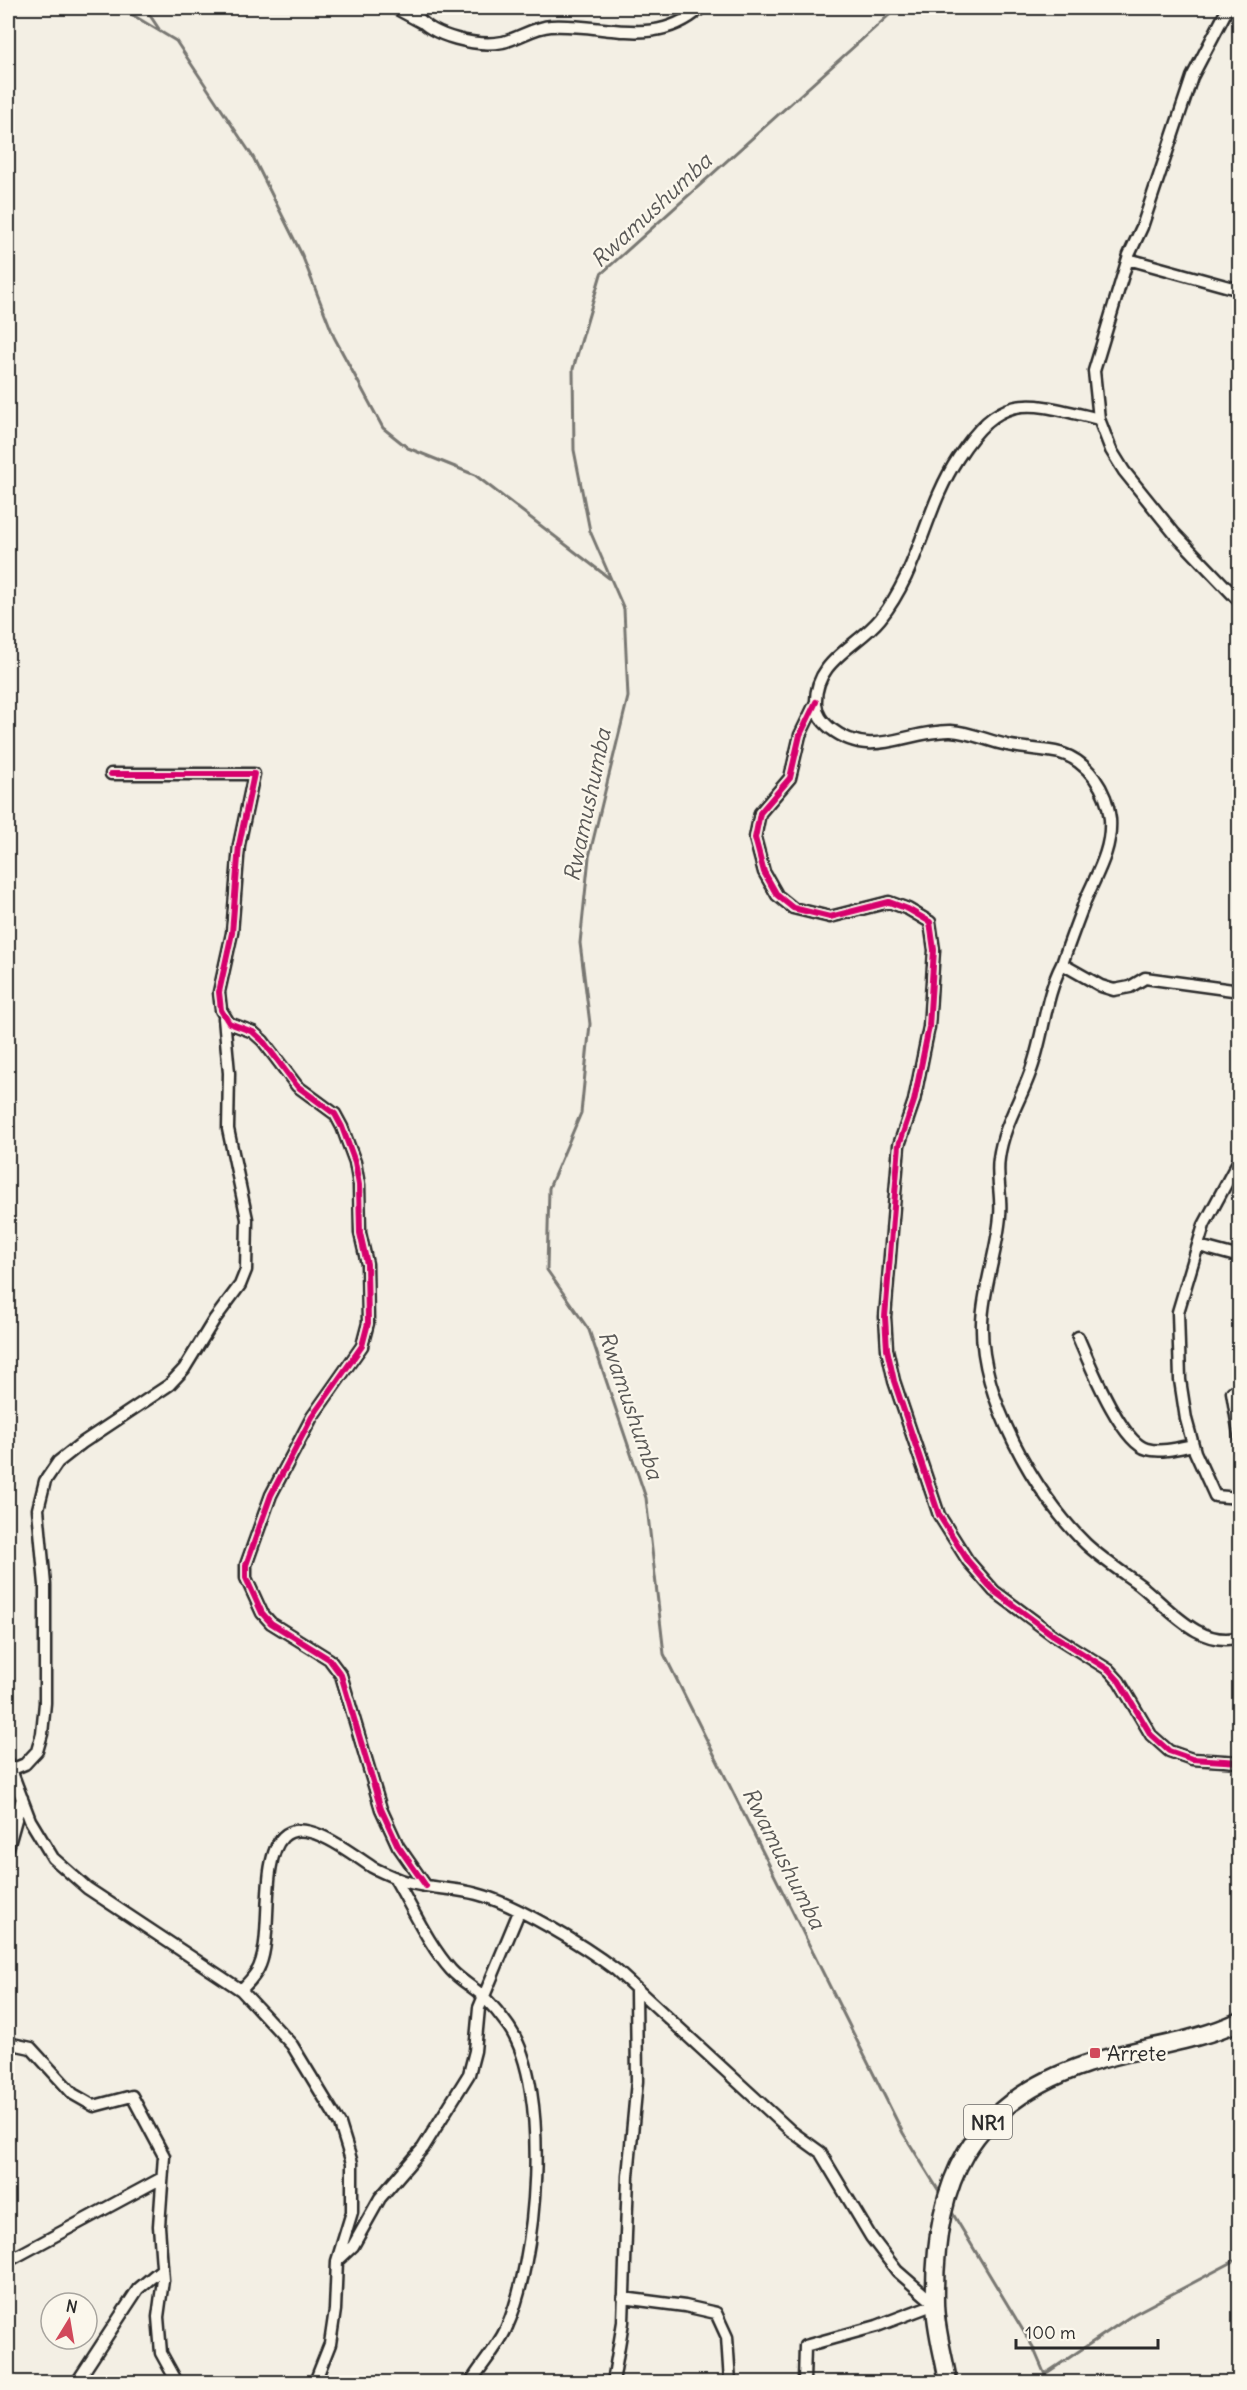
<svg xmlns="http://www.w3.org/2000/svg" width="1247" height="2390" font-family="Delius,sans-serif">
<rect width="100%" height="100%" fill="#f3efe4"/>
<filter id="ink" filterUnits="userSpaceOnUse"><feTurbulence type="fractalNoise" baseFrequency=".0167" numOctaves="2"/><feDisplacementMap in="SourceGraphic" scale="12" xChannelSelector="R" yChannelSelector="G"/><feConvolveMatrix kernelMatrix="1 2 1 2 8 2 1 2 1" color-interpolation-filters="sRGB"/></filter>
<g filter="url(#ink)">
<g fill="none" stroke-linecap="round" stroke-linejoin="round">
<!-- stream -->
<path stroke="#787772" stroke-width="3" d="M121 8 176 41 253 157 302 255 334 337 383 428 408 448 475 475 609 578
M145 8 159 29
M897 8 601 274 573 369 574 450 590 531 624 609 628 697 589 857 580 943 590 1024 581 1113 549 1188 547 1270 589 1330 646 1498 664 1654 903 2133 942 2196
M950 2209 1033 2347 1048 2382
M1045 2374 1134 2314 1240 2258"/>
<!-- minor casing -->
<g stroke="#2b2b2b" stroke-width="15">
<path id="minor" d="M395 8 421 22
M417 8V16C432 37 478 47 503 42 519 38 534 27 551 26 606 23 654 49 701 8
M1228 8 1192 77 1142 227 1129 255 1094 371 1099 419 1111 450 1124 471 1174 533 1240 602
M1128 259 1240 290
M816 702 800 735 790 778 760 813 755 838 764 872 777 895 793 908 830 917 889 902 908 909 930 922 934 950 929 1027 914 1101 899 1145 885 1317 887 1349 894 1381 939 1515 968 1561 994 1591 1053 1635 1109 1670 1119 1681 1151 1735 1169 1751 1192 1759 1240 1762
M111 774H254L239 845 232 933 219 992 221 1010 229 1023 253 1032 263 1041 297 1086 335 1114 342 1127 355 1162 359 1185 360 1233 367 1264 368 1323 362 1346 312 1417 271 1495 246 1565V1578L262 1613 271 1623 329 1659 341 1675 381 1809 398 1846 426 1886
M1062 964C1069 943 1077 922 1085 901 1097 873 1112 850 1110 819 1107 790 1088 761 1060 753 1043 749 1024 749 1007 745 988 741 970 732 951 731 906 730 872 761 830 728 822 721 817 715 816 704 814 661 857 647 880 619 919 571 925 508 958 458 1002 390 1028 402 1099 419
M1240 991 1145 978 1130 987 1114 990 1101 986 1062 964C1044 999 1044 1037 1030 1073 1020 1101 1003 1127 999 1158 996 1177 1002 1197 1000 1216 997 1253 983 1287 982 1323 980 1396 1034 1494 1086 1544 1102 1559 1122 1572 1140 1585 1168 1607 1200 1649 1240 1637
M1240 1158 1204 1225 1178 1312 1180 1380 1186 1419 1195 1452 1215 1496 1240 1498
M1199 1246 1240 1257
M1078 1337C1089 1362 1121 1443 1147 1449 1161 1453 1179 1448 1193 1445
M1232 1392 1240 1440
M8 1762 30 1820 53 1858 87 1888 241 1990 292 2045 340 2124 352 2163V2212L337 2261 335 2310 330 2344 315 2382
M8 1771 25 1764 37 1751 42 1734 45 1703V1585L38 1509 45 1481 58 1462 82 1443 169 1385 184 1369 214 1320 240 1285 246 1270 247 1219 228 1129 229 1073 224 1018
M8 1848 22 1798
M394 1877C412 1907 428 1944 451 1970 460 1980 473 1987 483 1996 492 2005 502 2017 509 2027 552 2090 537 2262 506 2329 497 2348 482 2364 471 2382
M241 1990C248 1983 257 1974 260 1965 273 1933 260 1860 283 1837 305 1815 353 1855 372 1867 381 1872 391 1876 401 1880 425 1889 452 1887 477 1894 516 1904 583 1945 616 1970L791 2131 820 2152 871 2237 897 2271 935 2304 877 2326 805 2346 804 2382
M8 2043 31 2048 73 2094 94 2106 132 2096 164 2156 159 2226 163 2280 158 2317 161 2353 177 2382
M8 2261 162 2178
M337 2261 353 2246 380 2198 423 2148 469 2074 475 2051 479 2008 519 1912
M623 2298 685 2306 716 2313 727 2337 730 2382
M77 2382 138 2289 162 2269
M613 2382 623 2322 628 2176 637 2081 636 1990"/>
</g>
<!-- trunk casing -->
<g stroke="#2b2b2b" stroke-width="21">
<path id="trunk" d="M948 2382C944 2356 935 2328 935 2302 933 2182 968 2104 1087 2064 1136 2047 1192 2044 1240 2021"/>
</g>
<!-- minor -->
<use href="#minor" stroke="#fbf7ec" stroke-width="10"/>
<!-- trunk -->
<use href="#trunk" stroke="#fbf7ec" stroke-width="16"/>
<!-- cycleway casing -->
<g stroke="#fbf7ec" stroke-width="10">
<path id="cycleway" d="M816 702 800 735 790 778 760 813 755 838 764 872 777 895 793 908 830 917 889 902 908 909 930 922 934 950 929 1027 914 1101 899 1145 885 1317 887 1349 894 1381 939 1515 968 1561 994 1591 1053 1635 1109 1670 1119 1681 1151 1735 1169 1751 1192 1759 1240 1762
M111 774H254L239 845 232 933 219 992 221 1010 229 1023 253 1032 263 1041 297 1086 335 1114 342 1127 355 1162 359 1185 360 1233 367 1264 368 1323 362 1346 312 1417 271 1495 246 1565V1578L262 1613 271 1623 329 1659 341 1675 381 1809 398 1846 426 1886"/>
</g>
<!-- cycleway -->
<use href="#cycleway" stroke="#d6006c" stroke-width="6"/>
</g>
</g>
<!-- markers -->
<rect fill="#d1495b" stroke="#fbf7ec" stroke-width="2" x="1089" y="2047" width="12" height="12" rx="3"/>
<g text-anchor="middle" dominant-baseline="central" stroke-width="4.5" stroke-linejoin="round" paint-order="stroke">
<!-- shield labels -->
<rect fill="#fbf7ec" stroke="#696865" stroke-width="1.5" x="964" y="2105" width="48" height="34" rx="4.5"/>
<g font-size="20" font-weight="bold" fill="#2b2b2b">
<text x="988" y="2122">NR1</text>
</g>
<!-- poi labels -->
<g font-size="21" fill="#2b2b2b" stroke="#fbf7ec" text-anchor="start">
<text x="1107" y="2053">Arrete</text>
</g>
<!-- water labels -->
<g font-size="22" font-style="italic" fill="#585755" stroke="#fbf7ec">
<text transform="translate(651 210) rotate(-43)">Rwamushumba</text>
<text transform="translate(587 805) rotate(-78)">Rwamushumba</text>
<text transform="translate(631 1405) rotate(71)">Rwamushumba</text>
<text transform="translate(784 1858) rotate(63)">Rwamushumba</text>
</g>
</g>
<!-- margin -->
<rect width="1247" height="2390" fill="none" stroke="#fbf7ec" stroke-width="30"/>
<rect x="15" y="15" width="1217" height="2360" fill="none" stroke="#2b2b2b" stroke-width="2" filter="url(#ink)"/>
<!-- north arrow -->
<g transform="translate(69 2321) rotate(11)"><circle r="28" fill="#fbf7ec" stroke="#a8a59f" stroke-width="1.5"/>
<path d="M0-4.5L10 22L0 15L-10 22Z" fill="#d1495b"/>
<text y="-9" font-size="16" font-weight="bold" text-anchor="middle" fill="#2b2b2b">N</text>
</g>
<!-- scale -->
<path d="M1016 2339v9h142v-9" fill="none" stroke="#2b2b2b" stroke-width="3"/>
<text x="1025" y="2339" font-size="18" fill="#2b2b2b" stroke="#fbf7ec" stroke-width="4.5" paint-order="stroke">100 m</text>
</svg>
